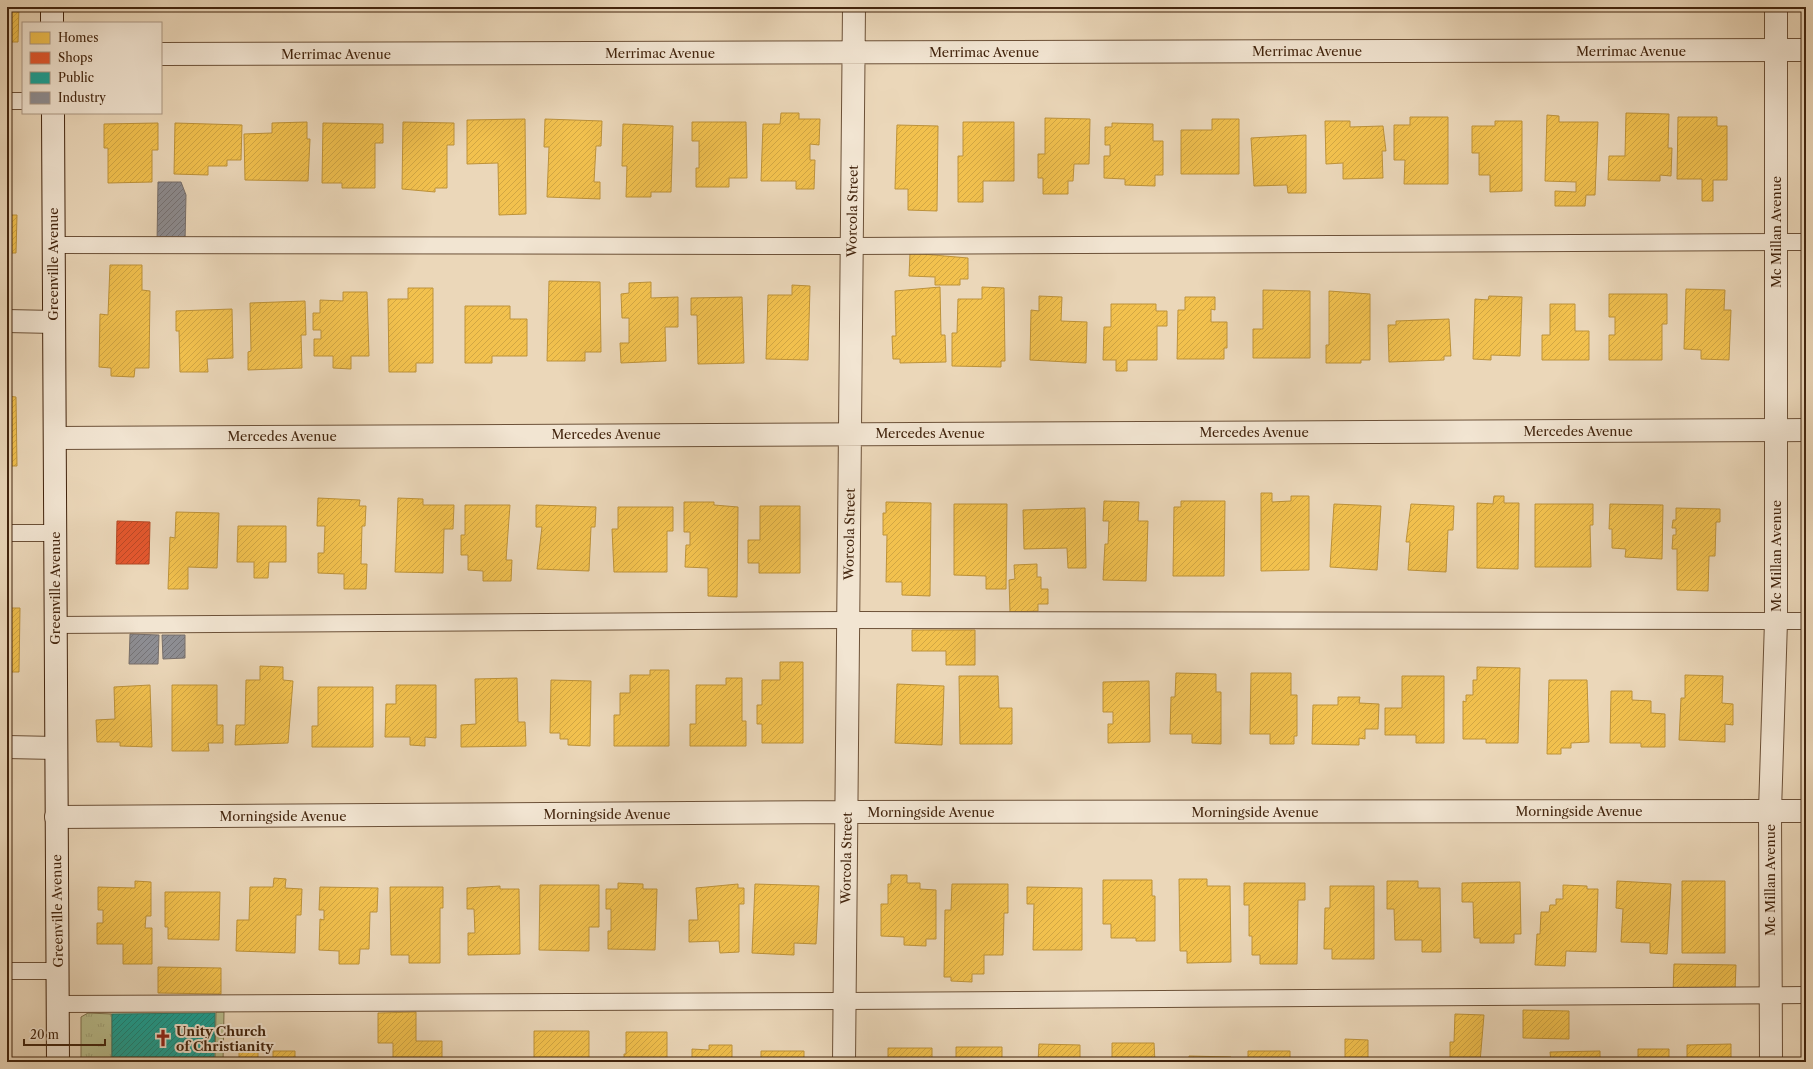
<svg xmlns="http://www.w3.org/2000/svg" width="1813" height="1069" font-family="'Libre Caslon Text',serif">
<defs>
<pattern id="grass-tufts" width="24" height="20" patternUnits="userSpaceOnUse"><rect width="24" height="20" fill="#b9be8e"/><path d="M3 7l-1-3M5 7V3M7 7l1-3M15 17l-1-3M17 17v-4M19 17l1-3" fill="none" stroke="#a0a379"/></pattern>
<pattern id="homes-hatch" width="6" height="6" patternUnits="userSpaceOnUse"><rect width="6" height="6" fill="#f2c14e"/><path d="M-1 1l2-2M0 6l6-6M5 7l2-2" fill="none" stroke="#d1a643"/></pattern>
<pattern id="shops-hatch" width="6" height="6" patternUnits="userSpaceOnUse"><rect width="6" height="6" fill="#e4572e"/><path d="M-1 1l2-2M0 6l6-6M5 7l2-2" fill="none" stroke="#ba4826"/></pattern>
<pattern id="public-hatch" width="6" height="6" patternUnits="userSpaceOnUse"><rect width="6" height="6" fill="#17a398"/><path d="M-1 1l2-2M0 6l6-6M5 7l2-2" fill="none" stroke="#16857a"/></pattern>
<pattern id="industry-hatch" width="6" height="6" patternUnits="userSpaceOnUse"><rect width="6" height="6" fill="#8d8d92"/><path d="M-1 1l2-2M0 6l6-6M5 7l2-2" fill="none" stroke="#757376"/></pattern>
</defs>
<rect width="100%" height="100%" fill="#ebd7b9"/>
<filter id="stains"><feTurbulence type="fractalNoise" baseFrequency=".005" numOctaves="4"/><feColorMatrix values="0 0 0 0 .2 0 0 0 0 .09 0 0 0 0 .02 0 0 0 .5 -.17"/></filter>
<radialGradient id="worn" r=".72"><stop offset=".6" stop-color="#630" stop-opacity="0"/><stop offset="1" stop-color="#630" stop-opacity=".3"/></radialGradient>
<!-- grass -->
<path fill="url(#grass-tufts)" stroke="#7e714e" d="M216 1012H224L223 1062H215Z
M88 1013 112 1014V1062H81V1017Z"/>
<!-- homes -->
<path fill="url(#homes-hatch)" stroke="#bd923a" d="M7 7H19L18 42H7Z
M781 113H799V119H820L819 145 810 144V160H815L814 189H796V181H761L763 124H780Z
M1626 113 1669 114 1668 148H1672L1671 176 1660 175V181L1608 180 1609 156H1625Z
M1547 115 1559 116V122H1598L1595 195H1586L1585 206H1555V191L1576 192V182L1545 181Z
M1410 117H1448V184H1404L1405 160H1394V125H1410Z
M1678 117H1717V126H1727V180H1713V201H1702V179H1677Z
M1045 118 1090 119 1089 164H1074L1073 181H1068V194H1043V178H1038V154H1045Z
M525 119 526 214 499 215 498 163 467 164V120Z
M545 119 602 121 601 146H596L594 182H600V199L547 197 549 147H544Z
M1212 119H1239V174H1181V130H1212Z
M1325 121H1350V127L1383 126 1386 151H1382L1383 178 1343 179V163L1326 164Z
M1495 121H1522V191L1490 192V175H1479V153H1472V126H1495Z
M307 122V139H310L308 181 245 180 244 134 272 133V123Z
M403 122 454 123V145H447V188H435V192L402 189Z
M692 122H746L747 178H729V187H696V168H699V141H692Z
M963 122H1014V181H983V202H958V156H963Z
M158 123V150H152V182L108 183V148H104V124Z
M175 123 242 125 241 160H227V166H208V175L174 174Z
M323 123 383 124V143H375V188H342V183H322Z
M1112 123 1153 124V141H1163V175H1155V186L1125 185V179L1104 178V156H1110V145H1105V127H1112Z
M623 124 673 126 671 192H651V197H626L627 166H622Z
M897 125 938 126 937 211 908 210V189H895Z
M1306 135V193H1288L1287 185 1254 186 1251 138Z
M7 181H9L7 215H17L16 253H7Z
M910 253 968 258V279H960V285H935V277L909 276Z
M110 265H142V290L150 291 149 368H135L134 377 111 376V368L99 367 100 314 108 315Z
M549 281 600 282 601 352H585V361H547Z
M651 282V298L678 297V327H665L666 361 621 363 620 343H629V318H622L621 294 629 293V283Z
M792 285 810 286 808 360 766 359 768 295H792Z
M940 287 941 335H945L946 362 900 363V359H893L892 336H896L895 291Z
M982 287 1004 288 1005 361H1001V367L952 366V333H957L958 299H982Z
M408 288H433V363H416V372H389L388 299H408Z
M1686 289 1725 290 1724 310H1731L1729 360 1701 359V350L1684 349Z
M1263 290 1310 291V358H1253V329H1263Z
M1329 291 1370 294V360H1361V363H1326V345H1329Z
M343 292H367L369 356H351V369L333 368V356H314V339H321V330H313V313H320V300L343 301Z
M1609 294H1667V324H1662V360H1609V335H1615V317H1609Z
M1039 296 1062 297 1061 321 1087 322 1086 363 1030 360 1031 310 1039 311Z
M1489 296 1522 297 1520 356 1491 355V360L1473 359 1475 299 1488 300Z
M742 297 744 363 698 364 697 315H691V298Z
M1185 297H1215V310L1211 309V322H1227V348H1224V359H1177L1178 310H1185Z
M305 301 306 335H301L302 368 248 370V352L251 351 250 303Z
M1111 304H1156V311H1167V326H1157V360H1127V371H1116V360H1103L1104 327H1111Z
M1550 304H1575V331H1589V360H1542V335H1550Z
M465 306H510V319H527V356H492V363H465Z
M232 309 233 358 207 359 208 372H180L179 331H176V311Z
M1449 319 1451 356H1444V360L1389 362 1388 325H1396V321Z
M7 396 16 397 17 466H7Z
M1261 493H1272V502L1291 501V496H1309V570L1261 571Z
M1494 496H1504V503H1519L1518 569 1477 568V503L1493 504Z
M318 498 360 500 359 506H366L365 526H362L361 564H367L366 589H344V574L318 573V553H324L325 526H317Z
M398 498 423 499V505H454L453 529H444L443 573 395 572Z
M1104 501 1139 502 1138 521H1148L1146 581 1103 580 1105 544H1108L1109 521H1103Z
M1181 501H1225L1224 576H1173L1174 507H1181Z
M684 502H714V505L738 507 737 597 708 596V568L685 567 686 545H690V532H684Z
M886 502 931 503 930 596 902 595V582H886L887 535H883V513H886Z
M954 504H1007L1006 589H986V576L954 575Z
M1334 504 1381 506 1377 570 1330 567Z
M1411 504 1454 506 1453 530H1448L1446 572 1408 570 1410 542H1406Z
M1535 504H1593V525H1590L1591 567H1535Z
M1610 504 1663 505 1662 559 1625 557 1626 549 1612 548V529H1609Z
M465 505H510L506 560H512L511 581H483V571L468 570V555H461V535H465Z
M536 505 596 507 595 527H591L589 571 537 569 542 527H536Z
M760 506H800V573H759V563H748V540H760Z
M618 507H673V531H667V572H614L612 529H618Z
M1085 508 1086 568H1068L1067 548 1024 549 1023 510Z
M1676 508 1720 509V522H1716L1715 556H1709L1708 591 1677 590V549H1672L1673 535H1676V528H1672L1673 520H1676Z
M176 512 219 513 217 568 188 567V589H168L170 537 175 538Z
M238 526H286V562H269L268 578H254V562H237Z
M1037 564V577H1041V589H1048V604H1038V611L1010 612 1009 580 1015 579 1014 565Z
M7 608H20L19 672H7Z
M912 630H975V665H946V651H912Z
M780 662H803V743H762V724H757V705H762V680H780Z
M260 666 283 667V680L293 681 288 743 235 745 236 725H245L246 680H260Z
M1477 667 1520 668 1518 743H1486V739H1463V701L1466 702V695H1473V680H1477Z
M650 670H669V746H614V715H620V693H630V675H650Z
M1176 673 1216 674V692H1221V744L1192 743V734H1170L1171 697H1175Z
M1251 673H1291V695H1297V736H1294V744H1270V734H1250Z
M1685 675 1723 676 1722 703 1733 704V725L1725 724V742L1679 740 1681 698H1685Z
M959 676H998L999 708H1012V744H960Z
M1402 676H1444V743H1416V735H1385V708H1402Z
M517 678 518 722H525L526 746 461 747V725L476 724 475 679Z
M726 678H742V721H746V746H690V724H696V685H726Z
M551 680 591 681 590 746 568 745V739H560V733H550Z
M1549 680H1587L1589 742 1571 743V748H1561V754H1547Z
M1149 681 1150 742 1108 743V724H1113V712H1103V682Z
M897 684 944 686 942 745 895 743Z
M150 685 152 747 120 746V742H97L96 720 115 719 114 687Z
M172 685H217V725H223V743H208L209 751H172Z
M396 685H436V738L425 737V746L410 745V737H385L386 704H396Z
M318 687H373V747H312V726H318Z
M1611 691H1632V700L1651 701V713L1665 714V747H1641V743H1610Z
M1338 697H1360L1359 703 1379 704 1378 729H1365V739L1359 738V745L1312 744 1313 705H1338Z
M891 875H907V883H920V889L936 890V939H926V946L904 945V937L881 936V904H888V884H891Z
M274 878 286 879 285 888 302 889 301 915H296L295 953 236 951 237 920H249L250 887H273Z
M1179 879H1207V886H1230L1231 962 1187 963V951H1180Z
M1103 880H1152V896H1155V941H1136V938H1111V924H1103Z
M135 881 151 882V916H146L145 928H152V964H123V944H97V923H103V910H98V887L135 888Z
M1387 881H1418V888H1440L1441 952H1422V940H1395L1394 909H1387Z
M1617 881 1671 884 1667 954 1650 953V943L1621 942 1623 909 1616 908Z
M1682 881H1725V953H1682Z
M1520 882 1521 934H1514V943H1480V938H1474L1473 902H1462V883Z
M618 883 643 884V889H657L655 950 608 949V931H611V909H606V889H618Z
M1244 883H1305V900H1298L1297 964H1260V955H1252V936H1249V905H1244Z
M738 884V888H744V904H739V952L720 953 719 941 689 942V920H698L696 888Z
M755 884 819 886 816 944 794 943V955L752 953Z
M952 884H1008V913H1004L1003 955H984V974H972V982L951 981V977H944L945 910H951Z
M540 885H599V927H589V951L539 950Z
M1563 885 1587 886V889H1598L1596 952 1566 951 1565 966 1535 965 1537 934H1540L1541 912H1549L1550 905H1556V899H1563Z
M500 886V889H519L520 954 468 955V933H475L474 909H467V888Z
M1330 886H1374V959H1332V949H1324L1325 908H1330Z
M320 887 378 888 377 912H370L369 949H360L359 964H339V951L319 950 320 919 324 920V910H319Z
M390 887H443V908H440V963H409V955H391Z
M1027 887 1082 888V950H1033L1034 904H1027Z
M165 892H220L219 940 168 939V927H165Z
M1674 964 1736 965 1735 991 1673 993Z
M158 967 221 968V994L158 993Z
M1523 1010 1569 1011V1039L1523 1038Z
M416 1012V1041H442V1062H393V1043H378V1013Z
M1455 1014 1484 1015 1480 1062H1450V1042H1454Z
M534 1031H589V1062H534Z
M626 1032H667V1062H624V1054H626Z
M1345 1039 1368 1040V1062H1345Z
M1112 1043H1154L1155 1062H1112Z
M1039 1044 1080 1045V1062H1038Z
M1731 1044V1062H1687V1045Z
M709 1045H732V1062H692V1049L709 1050Z
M956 1047H1002V1062H956Z
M888 1048H932V1062H888Z
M1638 1049H1669V1062H1618V1059H1638Z
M239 1051H258V1062H239Z
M273 1051H295V1062H273Z
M761 1051H804V1062H761Z
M1248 1051H1290V1062H1248Z
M1600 1051V1062H1551L1550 1052Z
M1189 1056 1231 1057V1062H1189Z
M475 1058 513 1059 512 1062H475Z
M329 1059H364V1062H329Z"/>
<!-- shops -->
<path fill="url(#shops-hatch)" stroke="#b34824" d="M117 521 150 522 149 564H116Z"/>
<!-- public -->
<path fill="url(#public-hatch)" stroke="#247d6e" d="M215 1013 214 1062H112V1014Z"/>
<!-- industry -->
<path fill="url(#industry-hatch)" stroke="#766e6a" d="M158 182H181L186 195 185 243H157Z
M130 634 159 635 158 664H129Z
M162 635H185V658L163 659Z"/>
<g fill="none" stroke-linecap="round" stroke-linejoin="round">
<!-- service casing -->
<g stroke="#6c5138" stroke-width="18">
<path id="service" d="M7 101H23
M53 245 852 246 1806 242
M7 533H55
M55 625 847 620 1806 621
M7 971H58
M58 1004 844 1001 1806 995"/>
</g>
<!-- minor casing -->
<g stroke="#6c5138" stroke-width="24">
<path id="minor" d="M161 54 1806 50
M7 321 54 322
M55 438 1806 430
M7 747 55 748
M56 817 847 812 1806 811
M844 1062 854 7"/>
</g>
<!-- tertiary casing -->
<g stroke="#6c5138" stroke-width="24">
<path id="tertiary" d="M1771 1062 1770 811 1776 621V7"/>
</g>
<!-- secondary casing -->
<g stroke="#42240d" stroke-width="24">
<path id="secondary" d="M52 7V23
M53 113 58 1062"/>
</g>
<!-- service -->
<use href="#service" stroke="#f2e5d2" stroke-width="16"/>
<!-- minor -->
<use href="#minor" stroke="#f2e5d2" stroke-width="22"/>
<!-- tertiary -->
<use href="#tertiary" stroke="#f2e5d2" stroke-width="22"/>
<!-- secondary -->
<use href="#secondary" stroke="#f2e5d2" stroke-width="22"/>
</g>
<!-- icons -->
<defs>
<g id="church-bare" transform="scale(1.38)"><path d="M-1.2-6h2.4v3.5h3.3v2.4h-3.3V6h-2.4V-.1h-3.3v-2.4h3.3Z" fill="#8f2418" stroke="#f2e5d2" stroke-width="2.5" paint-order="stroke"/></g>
</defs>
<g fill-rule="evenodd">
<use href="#church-bare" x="163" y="1038"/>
</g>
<g text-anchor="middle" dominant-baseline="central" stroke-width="4" stroke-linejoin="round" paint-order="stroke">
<!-- street labels -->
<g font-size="13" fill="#42240d" stroke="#f2e5d2">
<text x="1307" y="51">Merrimac Avenue</text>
<text x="1631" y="51">Merrimac Avenue</text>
<text x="984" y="52">Merrimac Avenue</text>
<text x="660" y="53">Merrimac Avenue</text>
<text x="336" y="54">Merrimac Avenue</text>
<text transform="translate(852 211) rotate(-89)">Worcola Street</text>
<text transform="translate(1776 232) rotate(-90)">Mc Millan Avenue</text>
<text transform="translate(53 264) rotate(-90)">Greenville Avenue</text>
<text x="1578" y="431">Mercedes Avenue</text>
<text x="1254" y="432">Mercedes Avenue</text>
<text x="930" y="433">Mercedes Avenue</text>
<text x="606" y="434">Mercedes Avenue</text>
<text x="282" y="436">Mercedes Avenue</text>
<text transform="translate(849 534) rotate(-89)">Worcola Street</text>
<text transform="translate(1776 556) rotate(-90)">Mc Millan Avenue</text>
<text transform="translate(55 588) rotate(-90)">Greenville Avenue</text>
<text x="1579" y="811">Morningside Avenue</text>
<text x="931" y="812">Morningside Avenue</text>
<text x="1255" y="812">Morningside Avenue</text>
<text x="607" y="814">Morningside Avenue</text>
<text x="283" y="816">Morningside Avenue</text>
<text transform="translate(846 858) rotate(-89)">Worcola Street</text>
<text transform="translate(1770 880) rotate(-90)">Mc Millan Avenue</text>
<text transform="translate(57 911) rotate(-91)">Greenville Avenue</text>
</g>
<!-- poi labels -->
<g font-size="13" font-weight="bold" fill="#42240d" stroke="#f2e5d2" text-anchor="start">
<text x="176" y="1031">Unity Church<tspan x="176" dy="15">of Christianity</tspan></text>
</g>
</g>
<!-- margin -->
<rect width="1813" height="1069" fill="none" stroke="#ebd7b9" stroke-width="24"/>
<rect x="8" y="8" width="1797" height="1053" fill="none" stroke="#42240d" stroke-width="2"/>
<rect x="12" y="12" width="1789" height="1045" fill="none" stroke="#42240d"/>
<!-- legend -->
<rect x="22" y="22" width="140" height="92" fill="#f2e5d2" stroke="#ac9883"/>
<rect x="30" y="32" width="20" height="12" fill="#f2c14e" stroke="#ac9883"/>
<text x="58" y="42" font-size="12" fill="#42240d">Homes</text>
<rect x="30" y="52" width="20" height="12" fill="#e4572e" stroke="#ac9883"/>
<text x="58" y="62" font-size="12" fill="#42240d">Shops</text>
<rect x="30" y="72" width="20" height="12" fill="#17a398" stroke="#ac9883"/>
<text x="58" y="82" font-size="12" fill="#42240d">Public</text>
<rect x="30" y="92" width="20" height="12" fill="#8d8d92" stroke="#ac9883"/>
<text x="58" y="102" font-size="12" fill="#42240d">Industry</text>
<!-- scale -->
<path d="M24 1039v6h81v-6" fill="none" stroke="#42240d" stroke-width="2"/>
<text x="30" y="1039" font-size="12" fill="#42240d" stroke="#f2e5d2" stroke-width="3" paint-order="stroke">20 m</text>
<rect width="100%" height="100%" filter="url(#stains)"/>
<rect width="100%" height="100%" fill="url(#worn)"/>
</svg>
